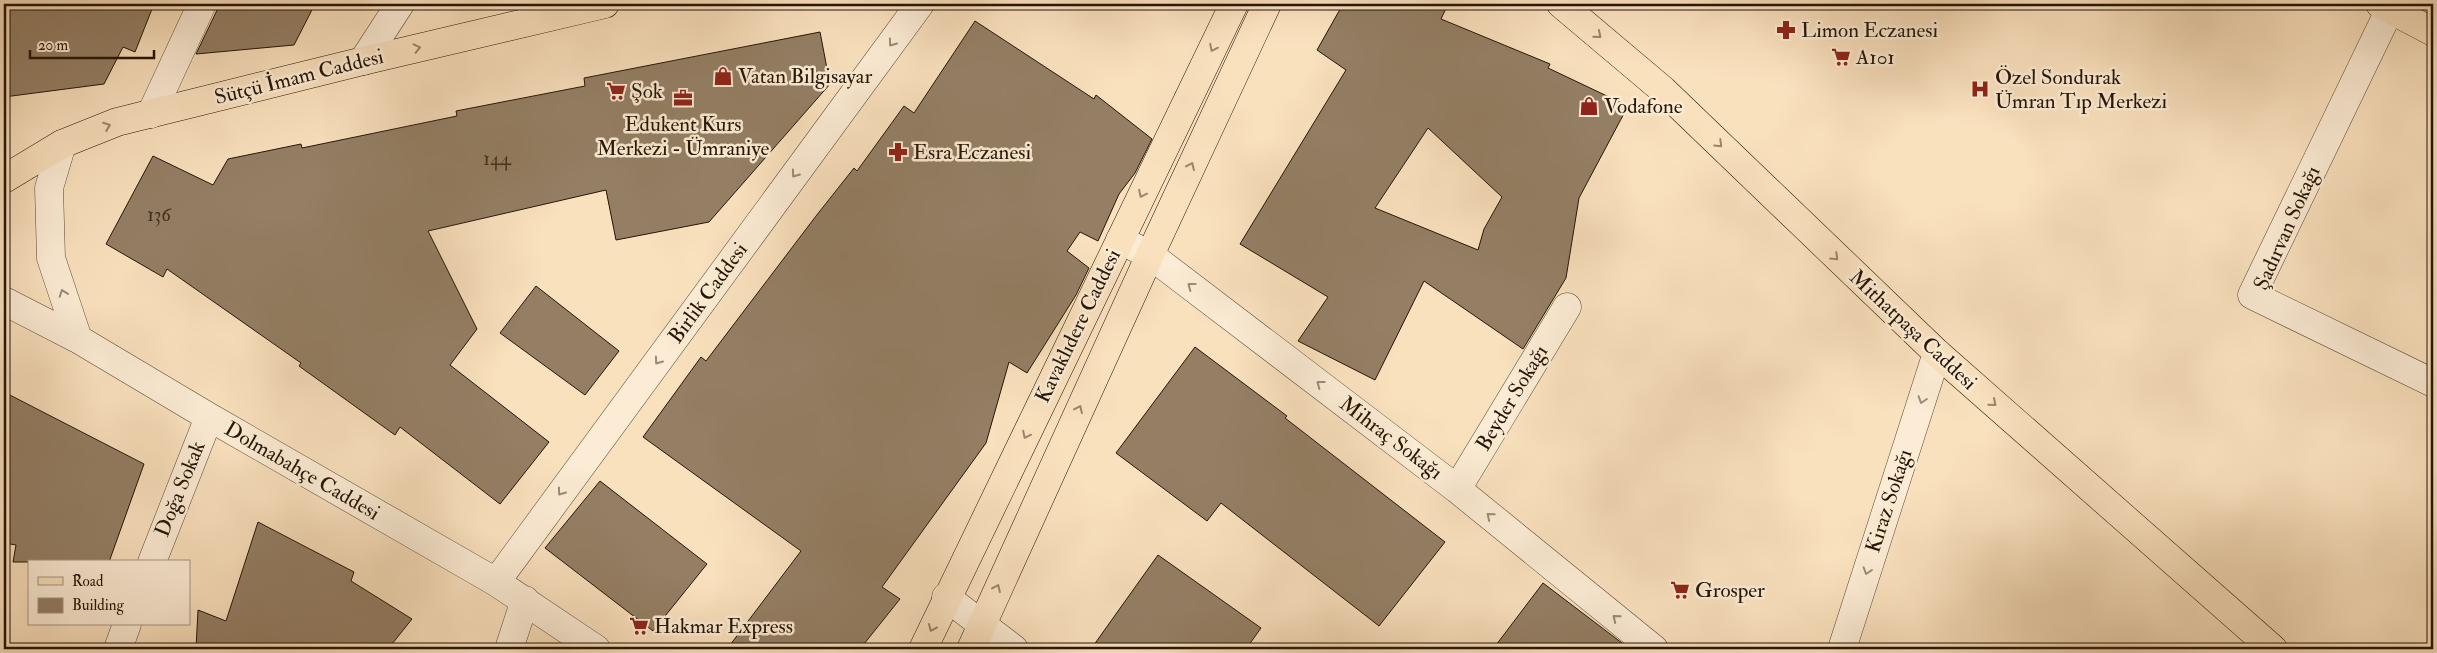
<svg xmlns="http://www.w3.org/2000/svg" width="2437" height="653" font-family="'IM FELL Double Pica',serif">
<rect width="100%" height="100%" fill="#fae1be"/>
<filter id="stains"><feTurbulence type="fractalNoise" baseFrequency=".004" numOctaves="4"/><feColorMatrix values="0 0 0 0 .2 0 0 0 0 .09 0 0 0 0 .02 0 0 0 .5 -.17"/></filter>
<radialGradient id="worn" r=".72"><stop offset=".6" stop-color="#630" stop-opacity="0"/><stop offset="1" stop-color="#630" stop-opacity=".3"/></radialGradient>
<!-- building -->
<path fill="#947f65" stroke="#251505" fill-rule="evenodd" d="M4 4H154L135 52 123 47 104 84 4 97Z
M220 4H315L294 45 196 54Z
M1343 4H1448L1441 19 1550 64 1548 68 1628 106 1579 198 1566 278 1523 349 1424 281 1375 380 1298 341 1328 297 1240 244 1346 70 1317 50ZM1428 128 1502 197 1484 229 1478 250 1375 208Z
M975 21 1094 99 1096 95 1152 139 1135 173 1119 194 1098 241 1080 232 1067 251 1089 268 1076 295 1027 373 1009 362 986 443 882 587 900 599 860 649H727L801 551 643 437 701 357 706 361 816 216 854 168 857 171 904 106 914 113Z
M820 32 830 84 709 222 616 240 606 190 428 231 477 329 450 365 549 442 500 504 400 427 395 435 299 366 301 363 167 269 163 277 106 244 153 156 213 185 228 159 301 144 302 148 457 116 456 111 585 86 584 78Z
M536 286 619 351 585 395 500 333Z
M1195 347 1287 416 1285 418 1445 542 1379 626 1221 503 1207 521 1116 453Z
M4 392 144 464 109 562H13L16 545 4 543Z
M600 481 707 564 653 631 545 548Z
M258 522 354 572 351 581 412 619 388 649H196L198 610 226 621Z
M1158 555 1261 628 1246 649H1091Z
M1543 583 1618 640 1630 649H1493Z"/>
<g fill="none" stroke-linecap="round" stroke-linejoin="round">
<!-- minor casing -->
<g stroke="#5a4833" stroke-width="29">
<path id="minor" d="M2390 9 2252 295 2433 383
M363 61 400 4
M151 114 202 4
M62 144 49 188 51 258 78 339
M1120 240 1150 255 1457 489 1654 649
M4 301 78 339 209 417 496 582 596 649
M1457 489 1567 307
M152 562 209 417
M496 582 920 4
M946 597 1014 649
M118 649 127 624
M509 649 525 600
M1842 649 1937 353"/>
</g>
<!-- major casing -->
<g stroke="#251505" stroke-width="29">
<path id="major" d="M1561 4 1663 90 1937 353 2273 649
M2380 4 2433 32
M4 179 62 144 117 122 363 61 605 4
M923 649 1234 4
M971 649 1150 255 1267 4"/>
</g>
<!-- minor -->
<use href="#minor" stroke="#fcecd5" stroke-width="28"/>
<!-- major -->
<use href="#major" stroke="#fae1be" stroke-width="28"/>
</g>
<!-- one-way arrows -->
<defs><path id="oneway-chevron" d="M-2-3.5L2.5 0L-2 3.5" fill="none" stroke-width="1.6" stroke-linecap="round" stroke-linejoin="round" transform="scale(1.25)"/></defs>
<g stroke="#9a856b">
<use href="#oneway-chevron" transform="translate(1598 35) rotate(40)"/>
<use href="#oneway-chevron" transform="translate(417 48) rotate(-13)"/>
<use href="#oneway-chevron" transform="translate(1213 48) rotate(116)"/>
<use href="#oneway-chevron" transform="translate(107 126) rotate(-21)"/>
<use href="#oneway-chevron" transform="translate(1719 144) rotate(44)"/>
<use href="#oneway-chevron" transform="translate(1191 166) rotate(-65)"/>
<use href="#oneway-chevron" transform="translate(1142 194) rotate(116)"/>
<use href="#oneway-chevron" transform="translate(1835 257) rotate(44)"/>
<use href="#oneway-chevron" transform="translate(1993 403) rotate(41)"/>
<use href="#oneway-chevron" transform="translate(1079 409) rotate(-65)"/>
<use href="#oneway-chevron" transform="translate(1026 435) rotate(116)"/>
<use href="#oneway-chevron" transform="translate(997 588) rotate(-65)"/>
<use href="#oneway-chevron" transform="translate(932 628) rotate(114)"/>
</g>
<g stroke="#9b8b77">
<use href="#oneway-chevron" transform="translate(892 43) rotate(126)"/>
<use href="#oneway-chevron" transform="translate(795 174) rotate(126)"/>
<use href="#oneway-chevron" transform="translate(1191 286) rotate(-143)"/>
<use href="#oneway-chevron" transform="translate(63 293) rotate(-109)"/>
<use href="#oneway-chevron" transform="translate(658 361) rotate(126)"/>
<use href="#oneway-chevron" transform="translate(1320 384) rotate(-143)"/>
<use href="#oneway-chevron" transform="translate(1922 400) rotate(108)"/>
<use href="#oneway-chevron" transform="translate(561 492) rotate(126)"/>
<use href="#oneway-chevron" transform="translate(1490 516) rotate(-141)"/>
<use href="#oneway-chevron" transform="translate(1867 571) rotate(108)"/>
<use href="#oneway-chevron" transform="translate(1616 618) rotate(-141)"/>
</g>
<!-- icons -->
<defs>
<g id="pharmacy-bare" transform="scale(1.5)"><path d="M-2-6h4v4h4v4h-4v4h-4v-4h-4v-4h4Z" fill="#8f2418" stroke="#fcecd5" stroke-width="2.5" paint-order="stroke"/></g>
<g id="supermarket-bare" transform="scale(1.5)"><path d="M-6-5.5h2.5l.6 2H6L4.5 2H-2.5L-4.4-4H-6ZM-1.5 3.2a1.3 1.3 0 1 0 .1 0ZM3 3.2a1.3 1.3 0 1 0 .1 0Z" fill="#8f2418" stroke="#fcecd5" stroke-width="2.5" paint-order="stroke"/></g>
<g id="shop-bare" transform="scale(1.5)"><path d="M-5-2.5h2.3a2.7 3.5 0 0 1 5.4 0H5L5.5 6h-11ZM-1.5-2.5h3a1.5 2.3 0 0 0-3 0Z" fill="#8f2418" stroke="#fcecd5" stroke-width="2.5" paint-order="stroke"/></g>
<g id="hospital-bare" transform="scale(1.5)"><path d="M-5-5h3v3.5h4V-5h3V5h-3V1.5h-4V5h-3Z" fill="#8f2418" stroke="#fcecd5" stroke-width="2.5" paint-order="stroke"/></g>
<g id="office-bare" transform="scale(1.5)"><path d="M-6-3h4V-5.5h4V-3h4V5H-6ZM-1-4.5V-3h2v-1.5ZM-6 0V1H6V0Z" fill="#8f2418" stroke="#fcecd5" stroke-width="2.5" paint-order="stroke"/></g>
</defs>
<g fill-rule="evenodd">
<use href="#pharmacy-bare" x="1786" y="30"/>
<use href="#supermarket-bare" x="1841" y="57"/>
<use href="#shop-bare" x="723" y="76"/>
<use href="#hospital-bare" x="1980" y="89"/>
<use href="#supermarket-bare" x="616" y="91"/>
<use href="#office-bare" x="683" y="98"/>
<use href="#shop-bare" x="1589" y="106"/>
<use href="#pharmacy-bare" x="898" y="152"/>
<use href="#supermarket-bare" x="1680" y="590"/>
<use href="#supermarket-bare" x="639" y="626"/>
</g>
<g text-anchor="middle" dominant-baseline="central" stroke-width="5" stroke-linejoin="round" paint-order="stroke">
<!-- number labels -->
<g font-size="19" fill="#41301d">
<text x="497" y="159">144</text>
<text x="159" y="215">136</text>
</g>
<!-- poi labels -->
<g font-size="21" fill="#251505" stroke="#fcecd5" text-anchor="start">
<text x="1801" y="30">Limon Eczanesi</text>
<text x="1856" y="57">A101</text>
<text x="738" y="76">Vatan Bilgisayar</text>
<text x="1995" y="77">Özel Sondurak<tspan x="1995" dy="24">Ümran Tıp Merkezi</tspan></text>
<text x="631" y="91">Şok</text>
<text x="1604" y="106">Vodafone</text>
<text x="683" y="124" text-anchor="middle">Edukent Kurs<tspan x="683" dy="24">Merkezi - Ümraniye</tspan></text>
<text x="913" y="152">Esra Eczanesi</text>
<text x="1695" y="590">Grosper</text>
<text x="654" y="626">Hakmar Express</text>
</g>
<!-- street labels -->
<g font-size="21" fill="#251505" stroke="#fcecd5">
<text transform="translate(299 77) rotate(-14)">Sütçü İmam Caddesi</text>
<text transform="translate(2287 228) rotate(-66)">Şadırvan Sokağı</text>
<text transform="translate(708 293) rotate(-54)">Birlik Caddesi</text>
<text transform="translate(1078 326) rotate(-64)">Kavaklıdere Caddesi</text>
<text transform="translate(1913 330) rotate(43)">Mithatpaşa Caddesi</text>
<text transform="translate(1512 398) rotate(-59)">Beyder Sokağı</text>
<text transform="translate(1391 438) rotate(37)">Mihraç Sokağı</text>
<text transform="translate(302 471) rotate(30)">Dolmabahçe Caddesi</text>
<text transform="translate(180 489) rotate(-68)">Doğa Sokak</text>
<text transform="translate(1889 501) rotate(-72)">Kiraz Sokağı</text>
</g>
</g>
<!-- margin -->
<rect width="2437" height="653" fill="none" stroke="#fae1be" stroke-width="20"/>
<rect x="5" y="5" width="2427" height="643" fill="none" stroke="#251505" stroke-width="2.5"/>
<rect x="10" y="10" width="2417" height="633" fill="none" stroke="#251505"/>
<!-- legend -->
<rect x="28" y="560" width="162" height="65" fill="#fcecd5" stroke="#a69682"/>
<rect x="38" y="577" width="25" height="8" fill="#fae1be" stroke="#a69682"/>
<text x="72" y="586" font-size="15" fill="#251505">Road</text>
<rect x="38" y="598" width="25" height="15" fill="#947f65" stroke="#a69682"/>
<text x="72" y="610" font-size="15" fill="#251505">Building</text>
<!-- scale -->
<path d="M30 50v8h124v-8" fill="none" stroke="#251505" stroke-width="2.5"/>
<text x="38" y="50" font-size="15" fill="#251505" stroke="#fcecd5" stroke-width="4" paint-order="stroke">20 m</text>
<rect width="100%" height="100%" filter="url(#stains)"/>
<rect width="100%" height="100%" fill="url(#worn)"/>
</svg>
